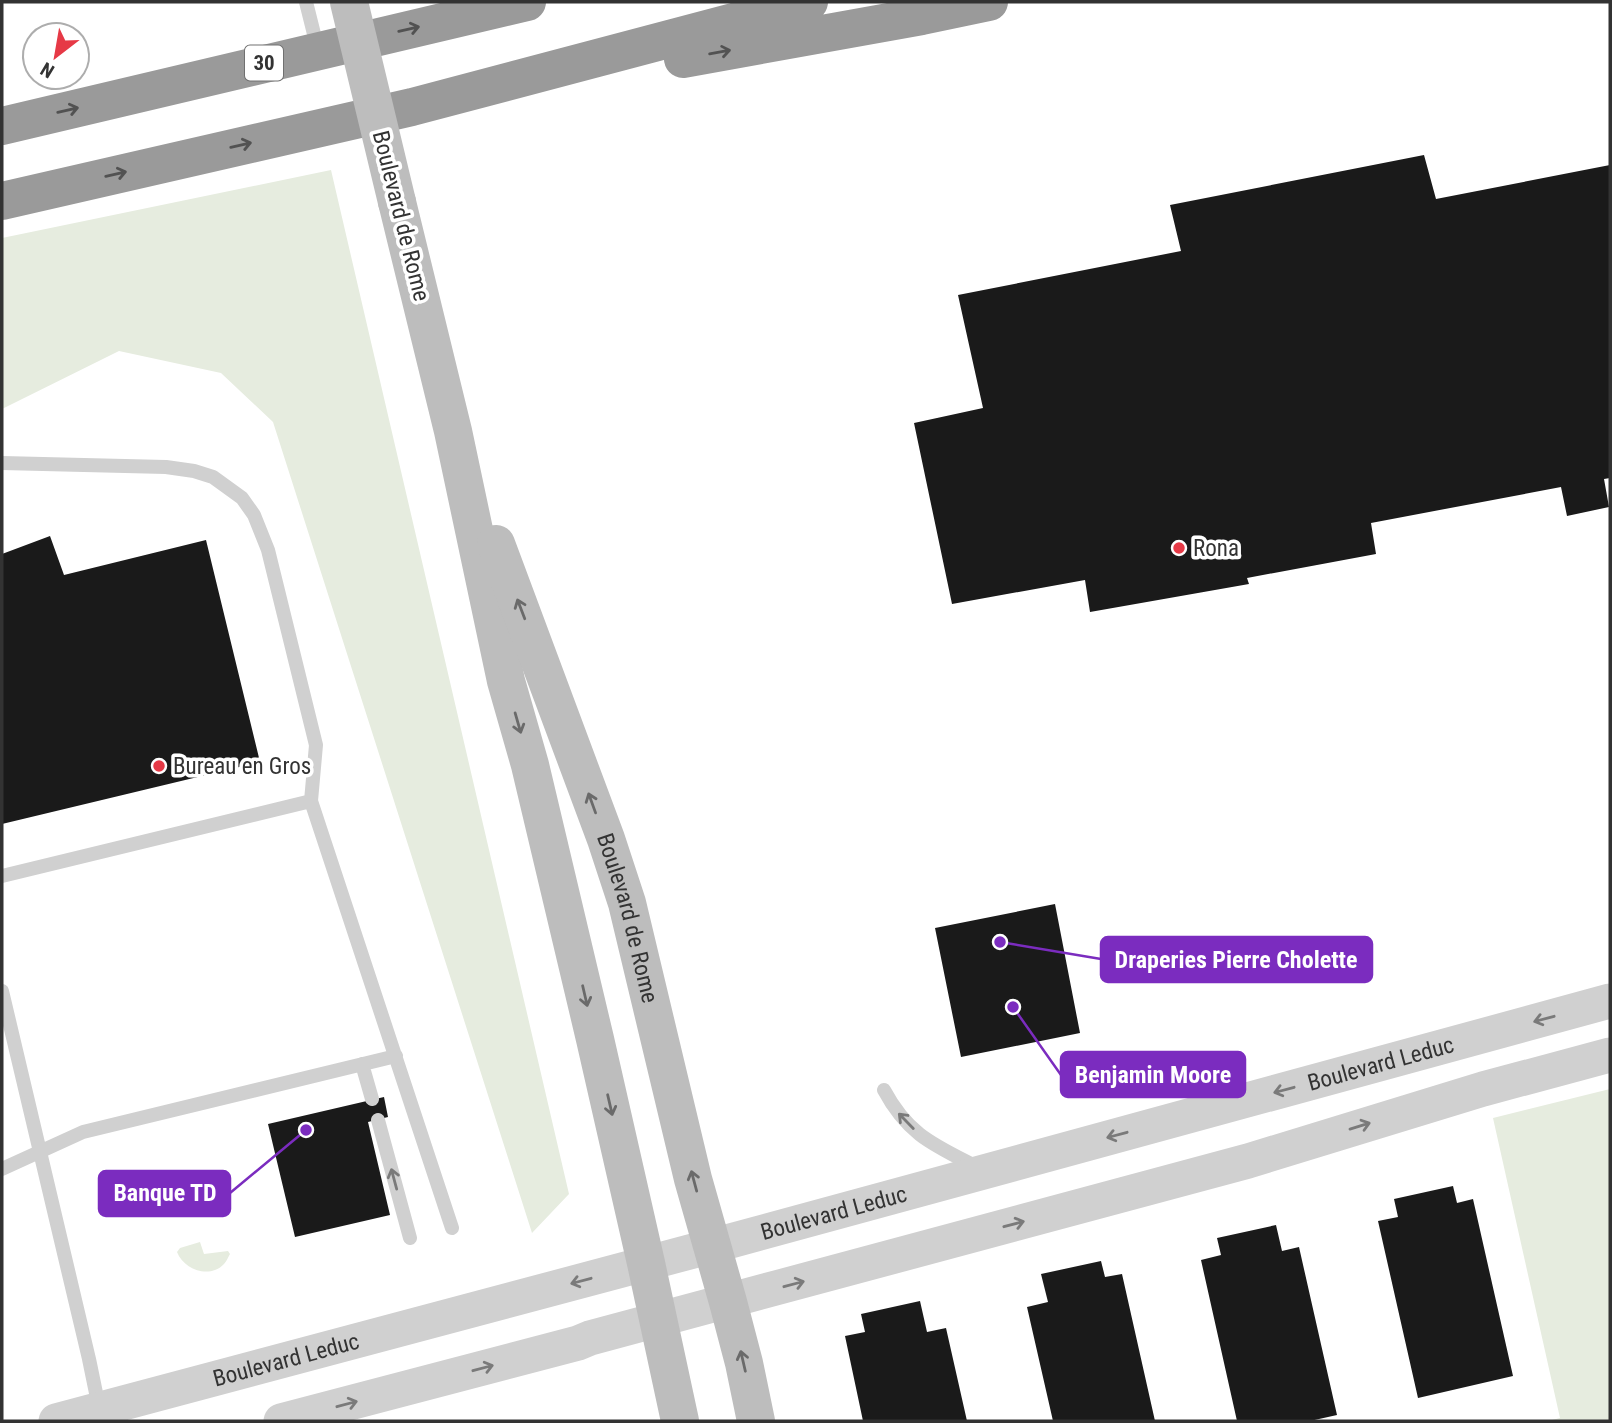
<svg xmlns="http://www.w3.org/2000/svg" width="1612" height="1423" font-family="'Roboto Condensed',sans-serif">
<rect width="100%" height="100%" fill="#fff"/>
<!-- green -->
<path fill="#e6ecdf" d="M331 170 569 1194 532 1233 273 422 221 373 119 351 2 409V238Z
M1610 1089V1421H1548L1560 1418 1493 1118Z
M200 1242 204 1254 228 1251 230 1254C228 1257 227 1261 224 1264 210 1279 184 1270 177 1252L180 1248Z"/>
<!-- building -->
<path fill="#1a1a1a" d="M1424 155 1436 199 1610 165V478L1604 479 1609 507 1567 516 1561 487 1371 523 1376 554 1247 578 1249 584 1090 612 1085 580 952 604 914 423 983 408 958 295 1181 251 1170 205Z
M50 536 64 575 206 540 260 762 2 824V554Z
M1055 904 1080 1033 961 1057 935 928Z
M384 1097 388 1117 368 1122 390 1215 295 1237 268 1124Z
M1453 1186 1457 1203 1473 1199 1513 1376 1418 1398 1378 1221 1398 1217 1394 1199Z
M1276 1225 1282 1251 1299 1247 1337 1415 1310 1421H1237L1201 1260 1221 1255 1217 1238Z
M1101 1261 1105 1277 1122 1274 1155 1421H1053L1027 1307 1048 1302 1041 1274Z
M920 1301 927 1332 946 1328 967 1421H863L845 1336 865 1332 861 1314Z"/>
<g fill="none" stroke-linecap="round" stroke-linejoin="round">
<!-- service -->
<path stroke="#d0d0d0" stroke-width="14" d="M306 2 318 50
M2 463 166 467 194 471 213 477 242 498 254 515 268 550 316 745 311 801 452 1228
M2 876 311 801
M2 991 89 1359 96 1393 97 1409
M362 1064 372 1099
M884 1090C908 1135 934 1145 977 1167
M378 1120 410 1238
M2 1169 83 1132 396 1056"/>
<!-- tertiary -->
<g stroke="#d0d0d0" stroke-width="35">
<path id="s1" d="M56 1421 712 1246 1610 1001"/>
<path d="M281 1421 578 1343 590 1338 1248 1161 1483 1089 1610 1055"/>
</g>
<!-- secondary -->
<g stroke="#bdbdbd" stroke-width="38">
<path d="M397 202 453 431 506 681 530 765 595 1039 646 1263 680 1421"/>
<path id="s2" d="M496 544 606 839 627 903 693 1179 728 1302 744 1363 756 1421"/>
</g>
<!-- motorway -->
<path stroke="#9a9a9a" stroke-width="38" d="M683 59 922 16 989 2
M2 126 527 2
M2 201 412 107 809 2"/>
<!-- secondary-bridge -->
<path stroke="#bdbdbd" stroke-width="38" d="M349 2 397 202"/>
</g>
<!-- one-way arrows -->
<defs><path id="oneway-shaft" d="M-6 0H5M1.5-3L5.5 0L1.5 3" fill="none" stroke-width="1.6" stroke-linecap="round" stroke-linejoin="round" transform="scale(1.75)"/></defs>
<g stroke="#525252">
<use href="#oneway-shaft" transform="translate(409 29) rotate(-13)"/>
<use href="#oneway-shaft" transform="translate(720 52) rotate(-10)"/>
<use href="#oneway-shaft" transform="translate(68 110) rotate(-13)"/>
<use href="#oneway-shaft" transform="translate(241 145) rotate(-13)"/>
<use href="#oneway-shaft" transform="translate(116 174) rotate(-13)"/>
</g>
<g stroke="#6a6a6a">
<use href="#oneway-shaft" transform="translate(521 609) rotate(-111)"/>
<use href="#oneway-shaft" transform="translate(518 723) rotate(74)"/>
<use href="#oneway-shaft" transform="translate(592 803) rotate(-110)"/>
<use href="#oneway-shaft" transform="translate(585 996) rotate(77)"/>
<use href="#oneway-shaft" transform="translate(610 1105) rotate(77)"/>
<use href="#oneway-shaft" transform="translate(694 1181) rotate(-105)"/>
<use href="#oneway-shaft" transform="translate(743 1361) rotate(-103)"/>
</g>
<g stroke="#7a7a7a">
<use href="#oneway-shaft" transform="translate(1544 1019) rotate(165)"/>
<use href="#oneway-shaft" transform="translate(1284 1090) rotate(165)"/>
<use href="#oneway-shaft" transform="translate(906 1121) rotate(-134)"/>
<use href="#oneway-shaft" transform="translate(1360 1126) rotate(-17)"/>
<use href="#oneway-shaft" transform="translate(1117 1135) rotate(165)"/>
<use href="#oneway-shaft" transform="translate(394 1179) rotate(-105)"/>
<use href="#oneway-shaft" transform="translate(1014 1224) rotate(-15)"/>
<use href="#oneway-shaft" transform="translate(581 1281) rotate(165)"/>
<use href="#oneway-shaft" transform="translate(794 1284) rotate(-15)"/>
<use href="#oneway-shaft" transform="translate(483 1368) rotate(-15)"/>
<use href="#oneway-shaft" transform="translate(347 1404) rotate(-15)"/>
</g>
<!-- markers -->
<g fill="#e63946" stroke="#fff" stroke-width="2.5">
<circle cx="1179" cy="548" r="7"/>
<circle cx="159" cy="766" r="7"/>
</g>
<g text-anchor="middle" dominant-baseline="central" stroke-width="7" stroke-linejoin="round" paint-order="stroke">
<!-- shield labels -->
<rect fill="#fff" stroke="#707070" stroke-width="2" x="245" y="45.5" width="38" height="35" rx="5"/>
<g font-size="21" font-weight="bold" fill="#333">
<text x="264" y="63">30</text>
</g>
<!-- street labels -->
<g font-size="23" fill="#333" stroke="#fff">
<text transform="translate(401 216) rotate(76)">Boulevard de Rome</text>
<text stroke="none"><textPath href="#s2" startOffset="397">Boulevard de Rome</textPath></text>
<text stroke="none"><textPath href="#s1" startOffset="1372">Boulevard Leduc</textPath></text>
<text stroke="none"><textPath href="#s1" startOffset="805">Boulevard Leduc</textPath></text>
<text stroke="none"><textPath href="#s1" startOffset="238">Boulevard Leduc</textPath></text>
</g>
<!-- poi labels -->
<g font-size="23" fill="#333" stroke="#fff" text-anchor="start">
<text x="1193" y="548">Rona</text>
<text x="173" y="766">Bureau en Gros</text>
</g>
</g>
<!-- callouts -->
<path fill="none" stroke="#7b2cbf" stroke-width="2.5" d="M1000 942L1101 959M1013 1007L1061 1075M306 1130L230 1193"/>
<g fill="#7b2cbf" stroke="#fff" stroke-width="2.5">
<circle cx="1000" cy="942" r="7"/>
<circle cx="1013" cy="1007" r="7"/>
<circle cx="306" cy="1130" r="7"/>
</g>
<g fill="#7b2cbf" stroke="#7b2cbf" stroke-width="2.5">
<rect x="1101" y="937" width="271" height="45" rx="7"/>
<rect x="1061" y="1052" width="184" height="45" rx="7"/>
<rect x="99" y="1171" width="131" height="45" rx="7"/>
</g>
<g font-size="24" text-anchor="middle" font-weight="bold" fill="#fff">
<text x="1236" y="968">Draperies Pierre Cholette</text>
<text x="1153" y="1083">Benjamin Moore</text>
<text x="165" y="1201">Banque TD</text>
</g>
<!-- border -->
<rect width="1612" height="1423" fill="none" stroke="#333333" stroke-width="7"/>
<!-- north arrow -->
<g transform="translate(56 56) rotate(211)"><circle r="33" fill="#ffffff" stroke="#adadad" stroke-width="2"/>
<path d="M0-5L12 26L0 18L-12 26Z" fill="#e63946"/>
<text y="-10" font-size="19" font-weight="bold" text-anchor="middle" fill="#333333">N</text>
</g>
</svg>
